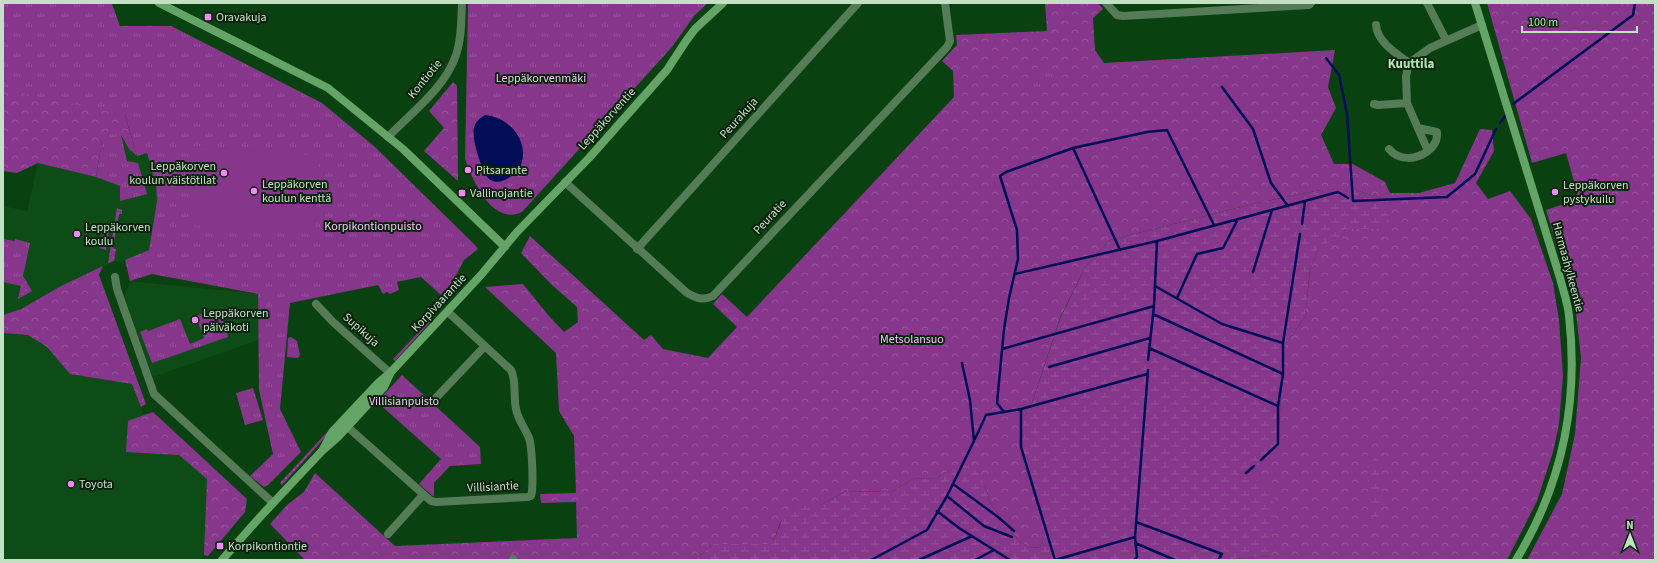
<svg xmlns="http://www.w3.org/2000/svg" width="1658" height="563" font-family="'Source Sans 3',sans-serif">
<defs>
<pattern id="grass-dots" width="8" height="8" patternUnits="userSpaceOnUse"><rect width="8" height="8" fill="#86368b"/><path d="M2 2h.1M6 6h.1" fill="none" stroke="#95539a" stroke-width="1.8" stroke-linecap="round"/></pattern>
<pattern id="forest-crowns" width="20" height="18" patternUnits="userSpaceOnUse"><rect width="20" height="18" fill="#86368b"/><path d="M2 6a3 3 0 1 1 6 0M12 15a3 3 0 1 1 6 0" fill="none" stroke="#95539a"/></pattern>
<pattern id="wetland-marsh" width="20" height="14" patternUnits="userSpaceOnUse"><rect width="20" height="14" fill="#86368b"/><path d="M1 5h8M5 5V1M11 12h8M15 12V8" fill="none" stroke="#95539a"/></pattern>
<pattern id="park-tufts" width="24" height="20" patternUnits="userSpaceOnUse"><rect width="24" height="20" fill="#86368b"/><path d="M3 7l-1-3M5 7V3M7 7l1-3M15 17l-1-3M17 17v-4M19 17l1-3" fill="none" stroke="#95539a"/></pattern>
</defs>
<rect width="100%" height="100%" fill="#094111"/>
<!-- built -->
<path fill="#0d4c17" d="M121 135 129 149 137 156 147 153 156 185 157 201 149 250 121 262 115 261 103 266 61 286 21 309 3 315V206L27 211 38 163 96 177Z
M130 281 258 294V340L153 377 124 299Z
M3 333 28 334 47 347 70 374 132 384 144 414H147L242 513 200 560H3Z"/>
<!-- grass -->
<path fill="url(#grass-dots)" d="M117 208 122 210V214H119L113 248 116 249 114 261 108 263Z
M105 225 110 226 106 250 99 248Z
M23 276 32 291 18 299Z
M432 318 433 319 395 361 393 359Z
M327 432 329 433 282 485 280 483Z"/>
<!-- forest -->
<path fill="url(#forest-crowns)" d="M7 3H98L125 115 137 156 129 149 121 135 102 141 96 177 38 163 17 173 3 171V7Z
M1045 3H1098L1103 9 1093 18 1095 50 1104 63 1335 50 1328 87 1336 108 1321 135 1334 164H1353L1385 182 1390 193H1419L1455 183 1480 129 1492 130 1494 151 1476 183 1488 199 1510 191 1531 219 1553 283 1559 320 1563 375 1559 424 1553 452 1537 501 1507 560H1231L1232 559 1271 556 1246 473 1278 444 1284 346 1305 317 1310 270 1319 246 1341 240 1345 229H1377L1391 201 1355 190H1321L1257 203 1110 240 1086 266 1060 318 1032 403 1021 422 1019 448 1046 532 1040 547 1031 548 1018 540 990 503 985 485 954 467 937 478 913 479 893 491 844 492 819 506H794L780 523 773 544H713L695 560H305L270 524 287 505 304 492 315 473 395 546 577 538 576 502 541 503 540 494 576 493 574 436 559 411 556 353 485 287 523 284 548 315 564 332 578 322 577 307 551 284 521 253 530 236 644 340 651 335 663 349 708 358 737 327 713 304 722 294 747 317 954 97 953 71 942 61 957 45 956 35 1047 31Z
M1487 3H1655V560H1527L1562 494 1575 434 1581 358 1575 304 1546 210 1579 199 1566 153 1532 163Z
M453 82 457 86 458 181 424 151 444 128 429 111Z
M103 266 99 275 146 404 141 407 132 384 70 374 47 347 28 335 3 333V315L21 309 61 286Z
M153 412 247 499 245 512 208 556 204 555 207 479 179 455 126 452 128 421Z"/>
<!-- wetland -->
<path fill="url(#wetland-marsh)" d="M1321 190H1355L1391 201V217L1377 229H1345L1342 240 1319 246 1310 270 1305 317 1284 346 1278 444 1246 473 1274 493 1271 556 1232 559 1231 560H695L713 544H773L783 516 794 506H819L844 492 893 491 913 479 937 478 954 467 967 465 978 473 985 485 990 503 1018 540 1031 548 1040 547 1046 532 1019 448 1021 422 1032 403 1060 319 1086 266 1110 240 1257 203Z
M1378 456 1384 522 1370 517 1367 465Z"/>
<!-- park -->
<path fill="url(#park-tufts)" d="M3 3H108L112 4 120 26H171L322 103 375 147 473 243 478 249 464 260 451 285 442 296 421 277 397 282 399 290 390 294 387 292 383 294 378 285 290 303 280 409 301 452 268 485 264 487 250 476 273 454 259 390 258 294 152 274 130 281 125 260 149 250 157 201 156 185 147 153 137 156 125 115 3 89Z
M468 3H708L694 16 672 47 522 212C492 226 473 181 465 159Z
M1043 66 1051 67 1059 75 1054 81 1038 96 1033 95 1029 84V74L1035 68Z
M111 134 121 135 127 161 138 163 147 194 120 201V186L96 177 102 141Z
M3 239 15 241V239L30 243 21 286 3 282Z
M222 311 228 337 152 363 140 332 147 329 148 331 180 319 190 344 204 338 196 316 204 313 206 316Z
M291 337 297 341 300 355 298 358 287 357 288 338Z
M402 375 480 447 481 464 450 466 434 483V497L419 484 441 459 377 402Z
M253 388 263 420 245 425 236 393Z"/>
<!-- pitch -->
<path fill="#86368b" d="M194 146 320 156 314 234 188 225Z"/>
<!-- water -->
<path fill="#020d57" d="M485 115C508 117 528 139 522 162 519 173 499 189 488 178 482 171 471 138 474 128 475 122 480 118 485 115Z"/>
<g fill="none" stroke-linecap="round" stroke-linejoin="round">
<!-- stream -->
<path stroke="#020d57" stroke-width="2.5" d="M1326 58 1339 75 1347 114 1353 201 1447 197 1475 174 1496 129
M1222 87 1253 129 1271 183 1288 206
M1513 104 1633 15 1635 3
M1500 123 1506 115
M1073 148 1120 250
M1302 224 1305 201
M1253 272 1272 210
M1015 274 1157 241 1338 192 1348 198
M1155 286 1222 324 1283 343
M1177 298 1197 254 1223 248 1238 219
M1153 314 1283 374
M1149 348 1278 406
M1002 349 1154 306
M1148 360 1154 306 1157 241
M1049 367 1150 338
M1021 409V447L1055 560
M1004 412 997 403 1004 329 1009 298 1018 259 1017 230 1000 176 1006 172 1073 148 1147 132 1167 130 1214 225
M975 439 986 415 1021 409 1147 374
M1261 460 1278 444V406L1283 374V343L1300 234
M1246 473 1254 466
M953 484 998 517 1014 531
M947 496 984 526 1012 537
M937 511 959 528 1010 560
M1136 522 1222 554 1218 560
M1135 543 1175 560
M871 560 927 530 947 496 974 441 970 400 962 363
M919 560 972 536
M975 560 994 550
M1055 560 1135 537
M1134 560 1137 557 1135 537 1148 370"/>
<!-- street -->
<path stroke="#557c56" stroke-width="8" d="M1106 3 1117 15 1123 16 1309 5 1311 3
M1427 3 1446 40
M1376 25C1377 42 1397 54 1409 63
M1374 104 1378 105 1407 103
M1418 128 1437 132C1438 140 1434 146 1428 151
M388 137C412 112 445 88 456 55 462 38 461 20 462 3
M1389 149C1399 161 1416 160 1428 151L1407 103 1406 76 1409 63 1430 48 1482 25
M565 182 687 293C696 298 703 301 713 296L947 47 950 41 945 3
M637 249 858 3
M115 277 117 289 154 394 273 503
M316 304 333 322 390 373
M433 401 485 346
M342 422 431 501 436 502 528 497 531 496C534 487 532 446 529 438 525 428 518 420 516 409 513 396 517 382 511 370L448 312
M388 534 423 495
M513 559V560"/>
<!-- secondary -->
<path stroke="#65a467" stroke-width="8" d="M159 3 328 88 403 149 505 247
M1475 3 1560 278C1563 290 1568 303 1569 316 1579 404 1562 485 1516 560
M322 451 332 432 379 382 390 373 481 275 517 232 589 158 667 70 686 41 695 29 723 3
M222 560 260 517 322 451 338 437 384 387 390 374"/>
</g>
<!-- markers -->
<g fill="#f08bf6" stroke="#0c220e" stroke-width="1.5">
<rect x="204" y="13" width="8" height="8" rx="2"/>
<circle cx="468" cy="170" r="4"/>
<circle cx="224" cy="173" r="4"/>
<circle cx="254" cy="191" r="4"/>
<circle cx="1555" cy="192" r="4"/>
<rect x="458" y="189" width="8" height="8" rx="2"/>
<circle cx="77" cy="234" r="4"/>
<circle cx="195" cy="320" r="4"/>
<circle cx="71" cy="484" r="4"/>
<rect x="216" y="542" width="8" height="8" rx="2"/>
</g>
<g text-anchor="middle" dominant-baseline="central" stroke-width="4" stroke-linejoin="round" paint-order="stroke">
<!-- poi labels -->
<g font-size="12" fill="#c4e0c4" stroke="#0c220e" text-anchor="start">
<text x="216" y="17">Oravakuja</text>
<text x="216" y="166" text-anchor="end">Leppäkorven<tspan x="216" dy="14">koulun väistötilat</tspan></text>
<text x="476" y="170">Pitsarante</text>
<text x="262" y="184">Leppäkorven<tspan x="262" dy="14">koulun kenttä</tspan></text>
<text x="1563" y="185">Leppäkorven<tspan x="1563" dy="14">pystykuilu</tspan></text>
<text x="470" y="193">Vallinojantie</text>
<text x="85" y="227">Leppäkorven<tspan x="85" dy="14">koulu</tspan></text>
<text x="203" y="313">Leppäkorven<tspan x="203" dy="14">päiväkoti</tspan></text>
<text x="79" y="484">Toyota</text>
<text x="228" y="546">Korpikontiontie</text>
</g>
<!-- park labels -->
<g font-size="12" fill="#f2c6f3" stroke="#0c220e">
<text x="541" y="78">Leppäkorvenmäki</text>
<text x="373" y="226">Korpikontionpuisto</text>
<text x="912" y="339">Metsolansuo</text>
<text x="404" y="401">Villisianpuisto</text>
</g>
<!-- street labels -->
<g font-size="12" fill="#c4e0c4" stroke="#0c220e">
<text transform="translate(425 79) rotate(-51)">Kontiotie</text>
<text transform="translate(739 118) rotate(-48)">Peurakuja</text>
<text transform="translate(607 119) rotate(-48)">Leppäkorventie</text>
<text transform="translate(770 217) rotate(-47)">Peuratie</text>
<text transform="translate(1568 267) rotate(75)">Harmaahylkeentie</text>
<text transform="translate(439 303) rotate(-47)">Korpivaarantie</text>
<text transform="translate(361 330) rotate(42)">Supikuja</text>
<text transform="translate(493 487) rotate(-3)">Villisiantie</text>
</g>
<!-- neighbourhood labels -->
<g font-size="13" font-weight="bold" fill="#afe7b0" stroke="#0c220e">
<text x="1411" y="64">Kuuttila</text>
</g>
</g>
<!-- border -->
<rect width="1658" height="563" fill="none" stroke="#c4e0c4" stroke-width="8"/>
<!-- north arrow -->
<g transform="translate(1630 535)" stroke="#0c220e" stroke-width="3" paint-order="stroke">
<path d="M0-3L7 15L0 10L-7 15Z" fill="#c4e0c4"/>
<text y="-6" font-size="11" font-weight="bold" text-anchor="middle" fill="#c4e0c4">N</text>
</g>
<!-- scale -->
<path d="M1522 26v6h115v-6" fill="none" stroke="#c4e0c4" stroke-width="2"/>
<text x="1528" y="26" font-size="12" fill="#c4e0c4" stroke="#0c220e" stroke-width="3" paint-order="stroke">100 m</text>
</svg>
